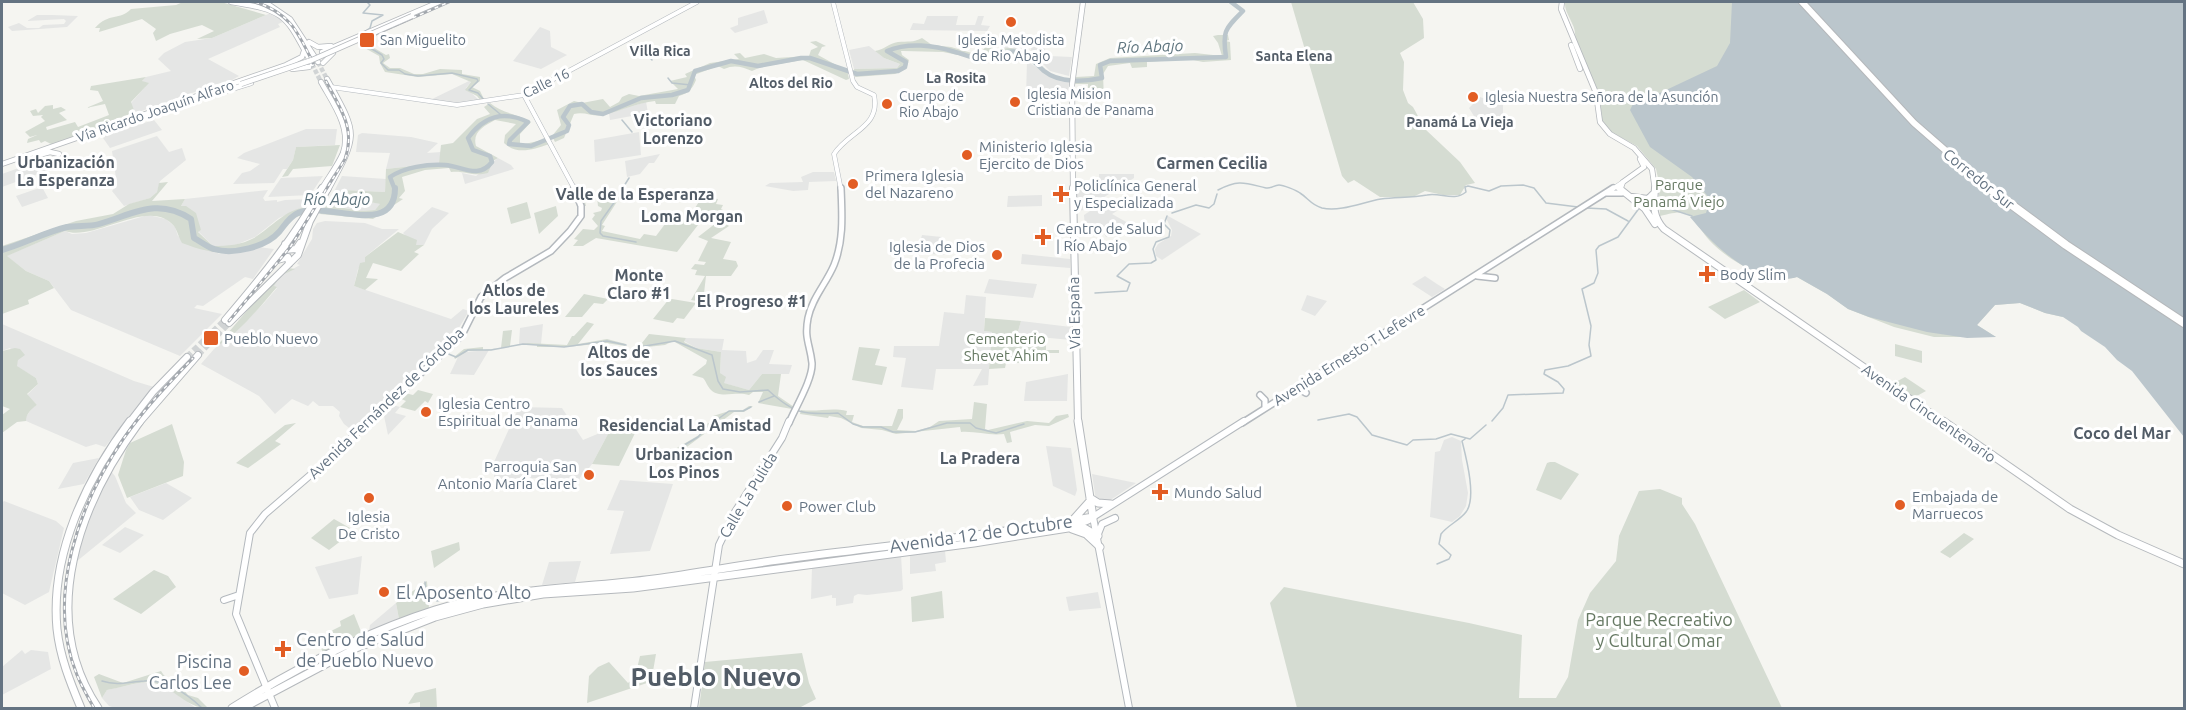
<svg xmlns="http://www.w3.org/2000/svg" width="2186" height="710" font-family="Ubuntu,sans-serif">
<rect width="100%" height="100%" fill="#f5f5f1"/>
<!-- built -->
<path fill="#e5e6e5" d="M764 10 768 23 735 33 730 28 738 25V18Z
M273 12 283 22 278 24 280 27 208 59 239 76 227 83H220L133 114 131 103 145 87 142 81 146 77 171 71 158 59 164 53 185 42 212 38Z
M37 15H52L78 16 67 27 12 31 8 27 19 23 27 28H39L43 25 64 24 66 21 64 19 27 21Z
M927 16H958L956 25H975L978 16H984L981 25 990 26 987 31 910 30 913 23 924 24Z
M540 27 550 31 551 47 567 55 541 69 513 61Z
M1005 36 1020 39 1018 48 1031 50 1032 44H1022L1023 39H1044V48L1049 56 1072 57 1069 76 1050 71 1037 58 1023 51 1005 48 1000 51Z
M869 46 884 58 900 64 897 68 854 69 849 50Z
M1027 61 1051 77 1069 82 1068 101H1036V96H1026Z
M469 81 471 82 466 88 481 102 459 104 428 101Z
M1480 97 1503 105V121H1477L1469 108Z
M646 102 648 113 610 120 609 113Z
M154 120 162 130 110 148 103 138 105 137 104 135Z
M306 129H337L335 145 296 147 293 160 287 169H283L274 183 233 184 242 173 250 171 260 164 237 158 244 153Z
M639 132 641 155 595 162 594 140Z
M362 133 411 137 438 143 427 153 441 152 439 163 386 169 390 153 356 152 358 135Z
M157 136 169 152 182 148 186 160 160 181 157 192 150 198 124 206 112 191 117 185 112 151Z
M660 154 654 163H649L640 174 627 177 625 161Z
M55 155 60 166 2 187V174Z
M498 158 511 165 514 169 465 184 462 173 476 176Z
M813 172H834L836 181 809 182 808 190 793 191 765 186 770 183 803 182 801 177Z
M1099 174H1134V178L1084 210 1077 211 1076 185 1099 184Z
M323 176 310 195 268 197 281 178Z
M342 176 386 179 385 192 345 190 339 196 381 204 375 210 361 211 327 205Z
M42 187 48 198 22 207 16 196Z
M268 190 263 198 265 201 277 200V202L285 200 308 199 303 207 279 218 255 237 233 246H213L198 231 201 230 181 206 185 199Z
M1042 195V206L1007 207 1008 196Z
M1102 203 1117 211 1112 214 1128 223 1106 237 1102 229H1085L1084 215Z
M432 207 449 213 432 229 424 245 416 246 403 233Z
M148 215 166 219 175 227 178 236 220 254 245 252 258 247 274 249 253 279 245 277 203 306 197 305 194 308 222 314 180 356 71 310 49 281 26 271 6 256 65 231 72 234 86 233Z
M1168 216 1201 234 1162 260 1156 256 1155 249 1158 244 1171 236 1172 230 1166 218Z
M325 221 365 223 382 229H399L365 257V262L358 269 354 286 451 319 463 309 469 311 454 336 407 378 409 379 357 431H353L344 424 339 416 340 412 333 406H319L313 401 308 406 292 399 275 414 259 396 201 364 214 349 232 335 264 303 277 288 273 286 280 276 300 265 297 264 312 239 313 229 317 223Z
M922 235 942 237 940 242 947 243 944 255 917 253Z
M1022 254 1070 259V268L1021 264Z
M1425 276 1437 284 1445 289 1432 297 1412 284Z
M989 279 1026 283 1037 284 1033 298 984 293Z
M966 295 986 297 984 331 992 332 988 385 973 386 982 369H936L933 390 901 387 906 358 893 357 894 346H939L944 312 964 314Z
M1307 295 1327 301 1315 316 1301 310Z
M1021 321 1071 327V340L1017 335Z
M2 324 134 381 154 387 105 447 96 444 86 447 26 421V417L32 408 37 405 27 395 38 384 36 378 16 366 18 360 10 348 2 351Z
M543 324 541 344H519L520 328Z
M686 338 724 339 722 350 746 351 747 363 756 360 763 350H774L769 364 792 365 789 374H762L749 390 723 383 720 373 721 352 696 348 684 341Z
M489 350 474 375 450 374 458 357 465 352Z
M1068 374 1067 401H1024L1026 382Z
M389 404 400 407 395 413 406 416 388 435 383 411Z
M519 407 562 408 583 440 619 425 608 434 592 464 589 468H585L578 482 537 478 494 481V462Z
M1452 437 1461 441 1462 460 1468 493 1466 506 1460 516 1452 522 1430 517 1435 452 1440 451 1444 440Z
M1046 446 1071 448 1077 490 1075 496 1053 486Z
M99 458 84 484 58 489 73 463Z
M108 468 115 476 126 503 136 513 71 566 82 521 91 499Z
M1092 474 1136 483 1106 503 1096 501Z
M620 480 673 484 650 551 610 554 624 511 607 510Z
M166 483 192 498 163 520 139 510 130 497Z
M4 501 56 521 64 528 49 592 25 605 2 593V503Z
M125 527 144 535 120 553 102 545Z
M945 550 946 562 935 564 936 571 910 574V554Z
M901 555 903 589 901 591 867 595 858 594 854 596 853 603 836 606V598H832V595L811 599 812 567Z
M362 556 358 594 329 599 315 567Z
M581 561 575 582 542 585 549 562Z
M1098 592 1101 608 1069 611 1066 597Z
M396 603 399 619 369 631 370 625Z
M22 650 25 654 31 650 48 652 51 669 2 695V667Z
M143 682 169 689 196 708H115L109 706 102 698 107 690Z"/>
<!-- green -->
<path fill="#d5dcd2" d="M183 2H221L266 15 212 38 197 39 214 31 202 25 170 34 156 41 153 33 156 29 142 19 99 32 100 28H95C109 12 120 21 131 9L176 5Z
M1291 2H1413L1423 19 1424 38 1400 53 1404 62 1403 90 1408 103 1413 107 1425 129 1460 162 1475 183 1466 185 1460 195H1443L1425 191 1413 197H1380L1354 180 1348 183 1342 176Z
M1565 2H1933L2063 317 2045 313 2020 303 1995 305 1977 325 1996 337H1934L1894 327 1848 309 1827 294 1797 277C1769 285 1729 261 1710 241 1703 234 1696 221 1691 216 1684 209 1668 214 1660 216L1658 178 1656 169 1637 146 1611 132 1602 122 1600 96 1575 38C1577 24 1564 15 1565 2Z
M1218 35H1228L1229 40 1226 41 1230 42 1231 60 1203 62 1188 59 1147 62V67L1132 68 1130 63 1108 66 1103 74 1104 100H1092V108H1088V84H1075L1076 77 1094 76 1096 64 1110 58 1195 53 1222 56 1218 43 1213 36Z
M922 38 932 45 951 47 982 56 988 53 983 50 990 42 996 43 993 49C1000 52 1000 49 1007 48 1019 47 1031 55 1040 63L1036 65 1030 61H1020V55L1006 54 994 60H983L943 52 903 51H901L902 55 909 60 906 69 895 74 855 77 854 69 897 68 900 64 884 58 875 51C884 50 889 43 898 42 908 41 913 43 922 38Z
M376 40 371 46 386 55 389 54 390 58 383 63 390 68H400L414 74H423L440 69 462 70V74L480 77V81L472 87 480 91 485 101H481L477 96 465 90 471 82 452 74 418 77 385 72 380 63 379 56 363 47Z
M816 41 826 46 822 47 818 55 838 66 847 69 849 79 846 80 803 60 761 67 752 71C742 67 735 64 724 69L718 66 694 75 696 80C692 89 689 93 679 96L675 104H656L655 101C637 103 621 111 603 115 593 117 584 111 574 114L564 138 555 142 552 136 561 125 557 110 574 101 582 103 603 99 610 107 619 102 622 97 629 94 639 96 678 89 670 81 687 77 685 74 710 63 739 59 734 54 740 53 745 58 764 54 776 58 809 56 811 50 818 47 810 42Z
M146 77 142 81 149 83 131 102 134 110 131 117 53 145 45 141 41 143 39 140 27 143 28 139 37 135 30 137 25 132 45 121 41 117 43 115 33 116 30 111 36 109 38 113 45 106 53 105V109L61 107 66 110 59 113 67 120 46 127 47 130 75 122 78 127 109 115 105 104 86 108 103 101 98 91 90 90 91 86Z
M490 103C503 114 519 114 531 122L520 134V145L547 139 549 144C532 150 517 155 504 143L505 135 516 124 495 120C484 126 472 132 476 146L498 158 493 161 488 173C472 177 464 170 451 172L449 168 425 170 402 177 405 191 399 198 403 199 373 219 320 214 327 205 361 211 375 210 380 204 339 196 344 190 385 192 386 169 439 163 441 145 453 143 477 119 490 114 484 107Z
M340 145 332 166 293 169 288 176 282 177 293 160 296 147Z
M168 182 152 201 185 199 181 206H186L196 213 201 230 198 232 213 246C228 246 241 245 254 238 272 227 285 209 307 207L300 216 293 217C261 257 229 261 182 243 179 238 177 230 174 226 149 196 95 242 65 231L7 256 26 271 49 281 54 288 28 300 29 304 2 314V246L76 221 113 214 129 204 150 198 157 192 159 183Z
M580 194 620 197 602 225 605 226 602 231 640 239 644 234 656 236 668 220 682 222 690 213 705 216 677 252 596 238 583 246H573L578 240 574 239 583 229 594 230 598 226 592 219 595 215 593 213 601 211 602 208 598 206 597 197H584L586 206H583Z
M702 197 718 199 716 204 723 205 721 209 723 210 716 217 693 211Z
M527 202 531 218 511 224 507 208Z
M556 206 558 216 539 234 534 213Z
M720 220 729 226 711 238 731 242 723 259 736 261 738 266 731 276H706L703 302 691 300 705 276 695 275 697 270 691 269 695 264 704 265 706 262 698 261 708 241 698 237Z
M398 232 417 240 416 245H424L414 252 419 254 401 271 373 263 366 278 378 279 365 290 354 286 360 263 365 262V257Z
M289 268 295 269 280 276 274 286 277 287C259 308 239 333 216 347L268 286Z
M1744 290 1760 302 1725 319 1708 307Z
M584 294 608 299 603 304 594 303 582 317H565Z
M669 299H672L696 303 684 319 677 318 673 323 653 319Z
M985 318 1021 321 1017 335 1046 338V350H1059V353H1046V362H1026V357H1022L1021 363H1006L1005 368 989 369 992 332 984 331Z
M587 322 594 324 578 344 607 339 626 344 625 346 606 343 567 347H537V345L523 344 489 350 468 351 455 359 454 357 464 349 483 347V350L501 348 503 331 512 330 510 346 528 343 567 345 572 336H574Z
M649 334 686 338 684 342 696 348 721 352 720 373 726 377 724 383 749 390 762 374H781L778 396 794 407 792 409 758 403 763 392H753L749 395C736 391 720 399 711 390 707 386 706 381 703 378L692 375 706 364 707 360 673 341 665 345 638 348Z
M1895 344 1922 351V363L1895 356Z
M859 347 880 349 875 365 887 367 882 385 852 380Z
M15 348 20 349 25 355 18 360 17 366 36 378 38 384 27 394 37 405C31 409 26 414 26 421L17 422 2 433V415L10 409 2 406V351Z
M1905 377 1926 391 1913 398 1892 384Z
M418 390 433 394 428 403 425 401 415 411 400 407 406 401 397 397 401 392 413 395Z
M974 402 987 404 985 429 988 430 1027 421 1049 423 1056 416 1068 414 1069 417 1049 426 1035 425 1010 432 1012 442 1007 443 1004 434C989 436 976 431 961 432L960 427 896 434 882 430 861 428 841 418 829 416 828 418 800 414 801 410C819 412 831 407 847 411L846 415H854L852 422 863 426H892L898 409H903V418L897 430 916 431 930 427 939 421 972 419Z
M749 406H753L744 412H734L684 449H675L699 435 707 424 714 420 713 416 729 411 743 410Z
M296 423 275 441 281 444 248 468 236 463 285 425Z
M172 424 184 462 183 476 127 498 118 475 126 450 130 443Z
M619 425 638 427 619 466 592 464 608 434Z
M1550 462H1555L1579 474 1561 500 1536 490 1547 463Z
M1660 489 1682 498V504L1695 524 1782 708H1297L1270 603 1284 587 1469 623 1522 635 1519 698H1556L1568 677 1578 620 1590 593 1616 561 1619 536 1639 491Z
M334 519 350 528 342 540 329 550 311 538Z
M1964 533 1974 539 1950 558 1940 552Z
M459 542 460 550 434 568 431 551Z
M154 570 168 576 176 587 141 614 113 599Z
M427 581 429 608 399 619 396 603Z
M942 591 944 618 912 622 911 597Z
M354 614 362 634 323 653 317 638 341 626 340 621Z
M802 653 809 683 816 699 799 708H699L705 662Z
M656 654 652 677H656V680L587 703 589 676 598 667 609 662 628 683 635 677 640 656Z
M161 671C166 681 181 685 188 695L198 698 208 708C188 709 174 688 154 683 140 680 122 688 107 690L102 698 94 677 99 674 123 683Z
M436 688 437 708H420V702L408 704 415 693Z"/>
<!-- water -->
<path fill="#bbc6cc" d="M1732 2H2184V437L2132 371 2117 360 2105 347 2081 331 2078 327 2063 317 2045 313 2020 303 1995 305 1977 325 1996 337 1967 338 1927 332 1869 317 1848 309 1827 294 1797 277C1757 289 1713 245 1690 217L1706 213 1710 199 1692 177 1650 147 1630 110 1634 102 1647 99 1717 66 1730 43Z"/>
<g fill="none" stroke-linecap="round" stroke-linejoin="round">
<!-- stream -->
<path stroke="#bbc6cc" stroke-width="1.5" d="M364 32 370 28 372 21 383 15 363 13 370 5 367 2
M372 38 367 46 382 55 384 59 381 63 388 70H399L405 74 418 76 452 73 477 79 478 81 469 90 478 93 484 100
M642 48 652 60
M668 78 672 83 691 85
M488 104 500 114
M622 120 632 132
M1218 190C1239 179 1245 183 1266 188 1271 189 1274 185 1279 185 1283 185 1296 190 1300 193 1308 198 1311 205 1322 208 1341 212 1363 202 1381 199 1396 197 1411 198 1427 195 1440 192 1454 202 1466 192L1465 187 1468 186 1489 191 1501 186 1523 185 1534 188 1546 203 1578 207
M619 194 629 178
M618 197 601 221 600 233 603 236 636 242
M1655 204 1692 216
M1586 208 1606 209 1628 221
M1172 213 1196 205 1209 208 1214 204 1217 194
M1095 293 1127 291 1130 283 1117 276 1129 264 1151 263 1156 260 1153 249 1156 242 1169 237 1170 230 1164 224 1167 216
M639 347 675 341 712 355 718 381 723 389 740 392 768 390C794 414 804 415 838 413L853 424 863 427H881L893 432H915L947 423H970L976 428 996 433 1024 424
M446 353 456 357 468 350H491L523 344 564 347 607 341 626 345
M759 402 774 396
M1318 420 1349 414 1357 417 1372 435 1407 445 1413 440 1436 439 1451 434 1470 439 1486 425
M1492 421 1503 408 1508 395 1563 393 1564 389 1558 382 1544 374 1545 370 1568 366 1591 356 1589 345 1591 326 1582 289 1594 283 1598 273 1596 250 1599 246 1618 237 1640 207
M681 447 698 437 707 427 729 411H743L751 407
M1437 564 1449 559 1451 555 1439 544 1441 534C1448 525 1459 521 1466 512 1477 498 1466 457 1462 441L1465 439
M425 582 427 604H429
M437 601 441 600
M102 681C117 686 128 682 144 681 166 679 186 693 202 708"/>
<!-- river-far1 -->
<path stroke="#bbc6cc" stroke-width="4.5" d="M395 190 390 177C405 167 427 164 445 165 462 166 478 180 492 162L490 156 473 150 468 138C484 116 503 110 528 122L510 140 509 144 531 146 567 131 569 125 563 117 570 106 582 104 591 112 603 114 641 98 672 95 688 90 695 71 731 61 758 66 801 58H810L857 74 898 71 905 67 906 62 887 51C908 42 934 45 955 52 964 54 973 59 982 59 995 59 1005 49 1018 52 1029 55 1036 64 1044 71 1059 83 1084 82 1102 78L1100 65 1110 61 1226 57C1222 31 1225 29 1243 11L1231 2"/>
<!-- river -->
<path stroke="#bbc6cc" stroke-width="6" d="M2 250C24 244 45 232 67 227 78 225 89 227 99 224 134 214 157 197 191 219L194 238C200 241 207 247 214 249 233 255 266 247 279 232 285 225 289 217 298 213 325 200 395 239 395 188"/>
<!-- primary-tunnel-far1 -->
<path stroke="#d1d4d5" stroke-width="4.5" stroke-dasharray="4.5 2" stroke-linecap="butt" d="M318 62 327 79
M312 64 321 82"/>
<!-- primary-tunnel -->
<path stroke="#d1d4d5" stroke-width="6" stroke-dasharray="6 3" stroke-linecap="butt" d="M198 355 229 323
M187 357 225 320"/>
<!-- secondary-far2 casing -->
<g stroke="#b4b9be" stroke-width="5">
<path id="secondary-far2" d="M833 2 853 81 857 87 874 95C881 127 849 131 834 154L841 190
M331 87 457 105 524 95 697 2
M524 95 575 190
M1611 190 1623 182"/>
</g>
<!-- secondary-far1 casing -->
<g stroke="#b4b9be" stroke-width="8">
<path id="secondary-far1" d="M1606 193H1622
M1477 276 1495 278
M1300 385 1301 390 1306 393
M1260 395 1265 400V407
M367 423 462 335 481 297 505 278 551 251 570 231 581 216V206L574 188
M789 423C795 408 813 379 812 363 810 344 804 339 808 318 812 298 826 284 834 265 844 240 842 214 841 188
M1242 423 1613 188"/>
</g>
<!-- secondary casing -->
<g stroke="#b4b9be" stroke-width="8">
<path id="secondary" d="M1098 534 1102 524 1115 518
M224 600 239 595
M275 708 236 614 250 533 265 514 336 453 369 421
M694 708 719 545 735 512 782 438 789 421
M1129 708 1093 517 1244 421"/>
</g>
<!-- primary-far2 casing -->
<g stroke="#b5b9bd" stroke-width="6">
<path id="primary-far2" d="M231 2C288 11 285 15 312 64
M265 2 290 19 318 62
M1562 2 1561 9 1596 93 1600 122 1610 134 1634 148 1652 169 1655 190
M309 42 318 47 331 46
M1571 45 1580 69
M322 52 439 2
M323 63 333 53
M292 69 309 67
M327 79C358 135 359 133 328 190
M321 82C332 102 352 128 343 153 338 165 328 178 321 190
M206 97 251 83
M35 156 50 152 59 154
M2 164 286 65 302 57 304 51
M1073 190 1072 85 1083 2
M1620 190 1623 182 1644 167 1640 159"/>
</g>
<!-- primary-far1 casing -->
<g stroke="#b5b9bd" stroke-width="8">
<path id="primary-far1" d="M1073 188 1078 423
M1619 188 1645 209 1655 224
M1655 188C1654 205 1652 216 1664 229L1945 423
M1632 197 1648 199 1654 193
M285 244 284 250 296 249 300 243
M274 261 288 257 289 264
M225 320C261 278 295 236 322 188
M229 323 298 255 310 221 328 188
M129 423 153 392 187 357
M139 423 198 355"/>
</g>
<!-- primary casing -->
<g stroke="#b5b9bd" stroke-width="9">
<path id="primary" d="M1078 421 1093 517
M1943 421 2070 509 2118 535 2184 564
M1090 498 1098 503 1111 504
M1073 520 1090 501
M1079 525 1098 536
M1072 529 1086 534 1100 547
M81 708C70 682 60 657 57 629 50 555 86 479 130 421
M98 708C36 615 80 502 140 421
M232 708C296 668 363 633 435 610 510 587 578 589 654 579 700 573 746 564 793 558 893 545 993 535 1093 517
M243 708 356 648 435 617 483 604 543 594 633 588 974 543 1068 528 1088 520"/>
</g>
<!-- motorway-far1 casing -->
<g stroke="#b5b8bb" stroke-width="8">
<path id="motorway-far1" d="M1802 2 1914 123 1991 190"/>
</g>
<!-- motorway casing -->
<g stroke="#b5b8bb" stroke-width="10">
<path id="motorway" d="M1989 188 2066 245 2184 323"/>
</g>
<!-- secondary-far2 -->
<use href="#secondary-far2" stroke="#fff" stroke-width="4"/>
<!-- secondary-far1 -->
<use href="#secondary-far1" stroke="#fff" stroke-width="5"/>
<!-- secondary -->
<use href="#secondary" stroke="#fff" stroke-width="6"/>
<!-- primary-far2 -->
<use href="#primary-far2" stroke="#fff" stroke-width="4.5"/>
<!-- primary-far1 -->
<use href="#primary-far1" stroke="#fff" stroke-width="6"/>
<!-- primary -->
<use href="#primary" stroke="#fff" stroke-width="7"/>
<!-- motorway-far1 -->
<use href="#motorway-far1" stroke="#fff" stroke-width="6"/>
<!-- motorway -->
<use href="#motorway" stroke="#fff" stroke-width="8"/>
<!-- rail casing -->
<g stroke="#a3a8ae" stroke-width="3">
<path id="rail" d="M255 2C290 13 298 32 313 63
M376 34 449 2
M229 321 291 246 345 159C356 128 340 108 326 81
M94 708C88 697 82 687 77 675 45 596 79 504 124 438 144 409 169 383 193 358"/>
</g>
<!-- rail -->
<use href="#rail" stroke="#fff" stroke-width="1.5" stroke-dasharray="4" stroke-linecap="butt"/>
<!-- primary-bridge casing -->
<g stroke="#b5b9bd" stroke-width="6" stroke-linecap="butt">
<path id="primary-bridge" d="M241 84 312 60 412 16"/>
</g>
<!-- primary-bridge -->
<use href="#primary-bridge" stroke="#fff" stroke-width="4.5"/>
</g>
<!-- markers -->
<g fill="#e25d24" stroke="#fff" stroke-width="2">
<circle cx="1011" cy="22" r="6"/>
<rect x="359" y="32" width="16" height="16" rx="3"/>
<circle cx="1473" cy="97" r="6"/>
<circle cx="1015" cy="102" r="6"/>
<circle cx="887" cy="104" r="6"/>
<circle cx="967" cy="155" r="6"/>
<circle cx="853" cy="184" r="6"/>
<path d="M1058 185h6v6h6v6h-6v6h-6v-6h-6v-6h6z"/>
<path d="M1040 228h6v6h6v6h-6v6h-6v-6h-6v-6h6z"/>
<circle cx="997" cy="255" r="6"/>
<path d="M1704 265h6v6h6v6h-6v6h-6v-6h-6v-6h6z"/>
<rect x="203" y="330" width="16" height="16" rx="3"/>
<circle cx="426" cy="412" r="6"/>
<circle cx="589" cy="475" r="6"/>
<path d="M1157 483h6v6h6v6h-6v6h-6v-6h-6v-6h6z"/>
<circle cx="369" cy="498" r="6"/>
<circle cx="1900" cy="505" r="6"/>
<circle cx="787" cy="506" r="6"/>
<circle cx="384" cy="592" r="6"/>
<path d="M280 640h6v6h6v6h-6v6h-6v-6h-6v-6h6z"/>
<circle cx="244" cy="671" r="6"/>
</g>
<g text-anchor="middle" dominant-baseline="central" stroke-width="6" stroke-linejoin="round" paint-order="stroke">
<!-- far-poi labels -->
<g font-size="14" fill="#647382" stroke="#fff" text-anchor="start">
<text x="380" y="40">San Miguelito</text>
<text x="1011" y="40" text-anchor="middle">Iglesia Metodista<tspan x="1011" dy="16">de Rio Abajo</tspan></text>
<text x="1027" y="94">Iglesia Mision<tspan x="1027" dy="16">Cristiana de Panama</tspan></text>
<text x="899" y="96">Cuerpo de<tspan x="899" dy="16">Rio Abajo</tspan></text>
<text x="1485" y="97">Iglesia Nuestra Señora de la Asunción</text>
</g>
<!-- far-neighbourhood labels -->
<g font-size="14" font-weight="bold" fill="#525c67" stroke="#fff">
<text x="660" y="51">Villa Rica</text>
<text x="1294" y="56">Santa Elena</text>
<text x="956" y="78">La Rosita</text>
<text x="791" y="83">Altos del Rio</text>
<text x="1460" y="122">Panamá La Vieja</text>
</g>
<!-- far-street labels -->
<g font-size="14" fill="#647382" stroke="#fff">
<text transform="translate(546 83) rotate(-26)">Calle 16</text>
<text transform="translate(155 111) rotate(-19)">Vía Ricardo Joaquín Alfaro</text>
</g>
<!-- poi labels -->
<g font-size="15" fill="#647382" stroke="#fff" text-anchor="start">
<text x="979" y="146">Ministerio Iglesia<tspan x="979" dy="17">Ejercito de Dios</tspan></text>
<text x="865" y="175">Primera Iglesia<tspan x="865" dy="17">del Nazareno</tspan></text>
<text x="1074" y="185">Policlínica General<tspan x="1074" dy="17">y Especializada</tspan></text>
<text x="1056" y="228">Centro de Salud<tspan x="1056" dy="17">| Río Abajo</tspan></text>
<text x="985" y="246" text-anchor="end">Iglesia de Dios<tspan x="985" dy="17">de la Profecia</tspan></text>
<text x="1720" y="274">Body Slim</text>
<text x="224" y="338">Pueblo Nuevo</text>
<text x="438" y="403">Iglesia Centro<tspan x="438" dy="17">Espiritual de Panama</tspan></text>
<text x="577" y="466" text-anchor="end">Parroquia San<tspan x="577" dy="17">Antonio María Claret</tspan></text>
<text x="1174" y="492">Mundo Salud</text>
<text x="1912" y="496">Embajada de<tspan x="1912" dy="17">Marruecos</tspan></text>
<text x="799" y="506">Power Club</text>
<text x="369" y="516" text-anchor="middle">Iglesia<tspan x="369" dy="17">De Cristo</tspan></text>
</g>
<!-- street labels -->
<g font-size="15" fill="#647382" stroke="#fff">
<text transform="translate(1979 179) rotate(39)">Corredor Sur</text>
<text transform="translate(1074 313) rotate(-91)">Vía España</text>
<text transform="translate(1349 355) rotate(-32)">Avenida Ernesto T Lefevre</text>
<text transform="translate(386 403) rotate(-44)">Avenida Fernández de Córdoba</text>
<text transform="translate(1929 413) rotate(35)">Avenida Cincuentenario</text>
<text transform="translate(748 495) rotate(-59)">Calle La Pulida</text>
</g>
<!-- park labels -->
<g font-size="15" fill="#667963" stroke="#fff">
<text x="1679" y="184">Parque<tspan x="1679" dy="17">Panamá Viejo</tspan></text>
<text x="1006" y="338">Cementerio<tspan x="1006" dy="17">Shevet Ahim</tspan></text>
</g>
<!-- water labels -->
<g font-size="16" font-style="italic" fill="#5f757f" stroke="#fff">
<text transform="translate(1150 46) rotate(-2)">Río Abajo</text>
<text x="337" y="199">Río Abajo</text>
</g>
<!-- neighbourhood labels -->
<g font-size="16" font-weight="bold" fill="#525c67" stroke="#fff">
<text x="673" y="120">Victoriano<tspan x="673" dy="18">Lorenzo</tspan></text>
<text x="66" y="162">Urbanización<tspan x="66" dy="18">La Esperanza</tspan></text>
<text x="1212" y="163">Carmen Cecilia</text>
<text x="635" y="194">Valle de la Esperanza</text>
<text x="692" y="216">Loma Morgan</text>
<text x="639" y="275">Monte<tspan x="639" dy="18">Claro #1</tspan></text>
<text x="514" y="290">Atlos de<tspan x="514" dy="18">los Laureles</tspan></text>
<text x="752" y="301">El Progreso #1</text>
<text x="619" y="352">Altos de<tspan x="619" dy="18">los Sauces</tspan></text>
<text x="685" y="425">Residencial La Amistad</text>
<text x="2122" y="433">Coco del Mar</text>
<text x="684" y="454">Urbanizacion<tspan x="684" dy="18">Los Pinos</tspan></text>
<text x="980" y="458">La Pradera</text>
</g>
<!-- near-street labels -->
<g font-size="18" fill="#647382" stroke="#fff">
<text transform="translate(981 533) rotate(-8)">Avenida 12 de Octubre</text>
</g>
<!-- near-poi labels -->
<g font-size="18" fill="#647382" stroke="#fff" text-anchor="start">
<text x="396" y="592">El Aposento Alto</text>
<text x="296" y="639">Centro de Salud<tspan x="296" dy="21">de Pueblo Nuevo</tspan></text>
<text x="232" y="661" text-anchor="end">Piscina<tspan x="232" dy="21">Carlos Lee</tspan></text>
</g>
<!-- near-park labels -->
<g font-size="18" fill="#667963" stroke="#fff">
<text x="1659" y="619">Parque Recreativo<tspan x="1659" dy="21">y Cultural Omar</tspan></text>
</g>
<!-- near-district labels -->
<g font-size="26" font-weight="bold" fill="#525c67" stroke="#fff">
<text x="716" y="676">Pueblo Nuevo</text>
</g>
</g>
<!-- border -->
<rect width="2186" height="710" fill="none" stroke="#647382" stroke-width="6"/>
</svg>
